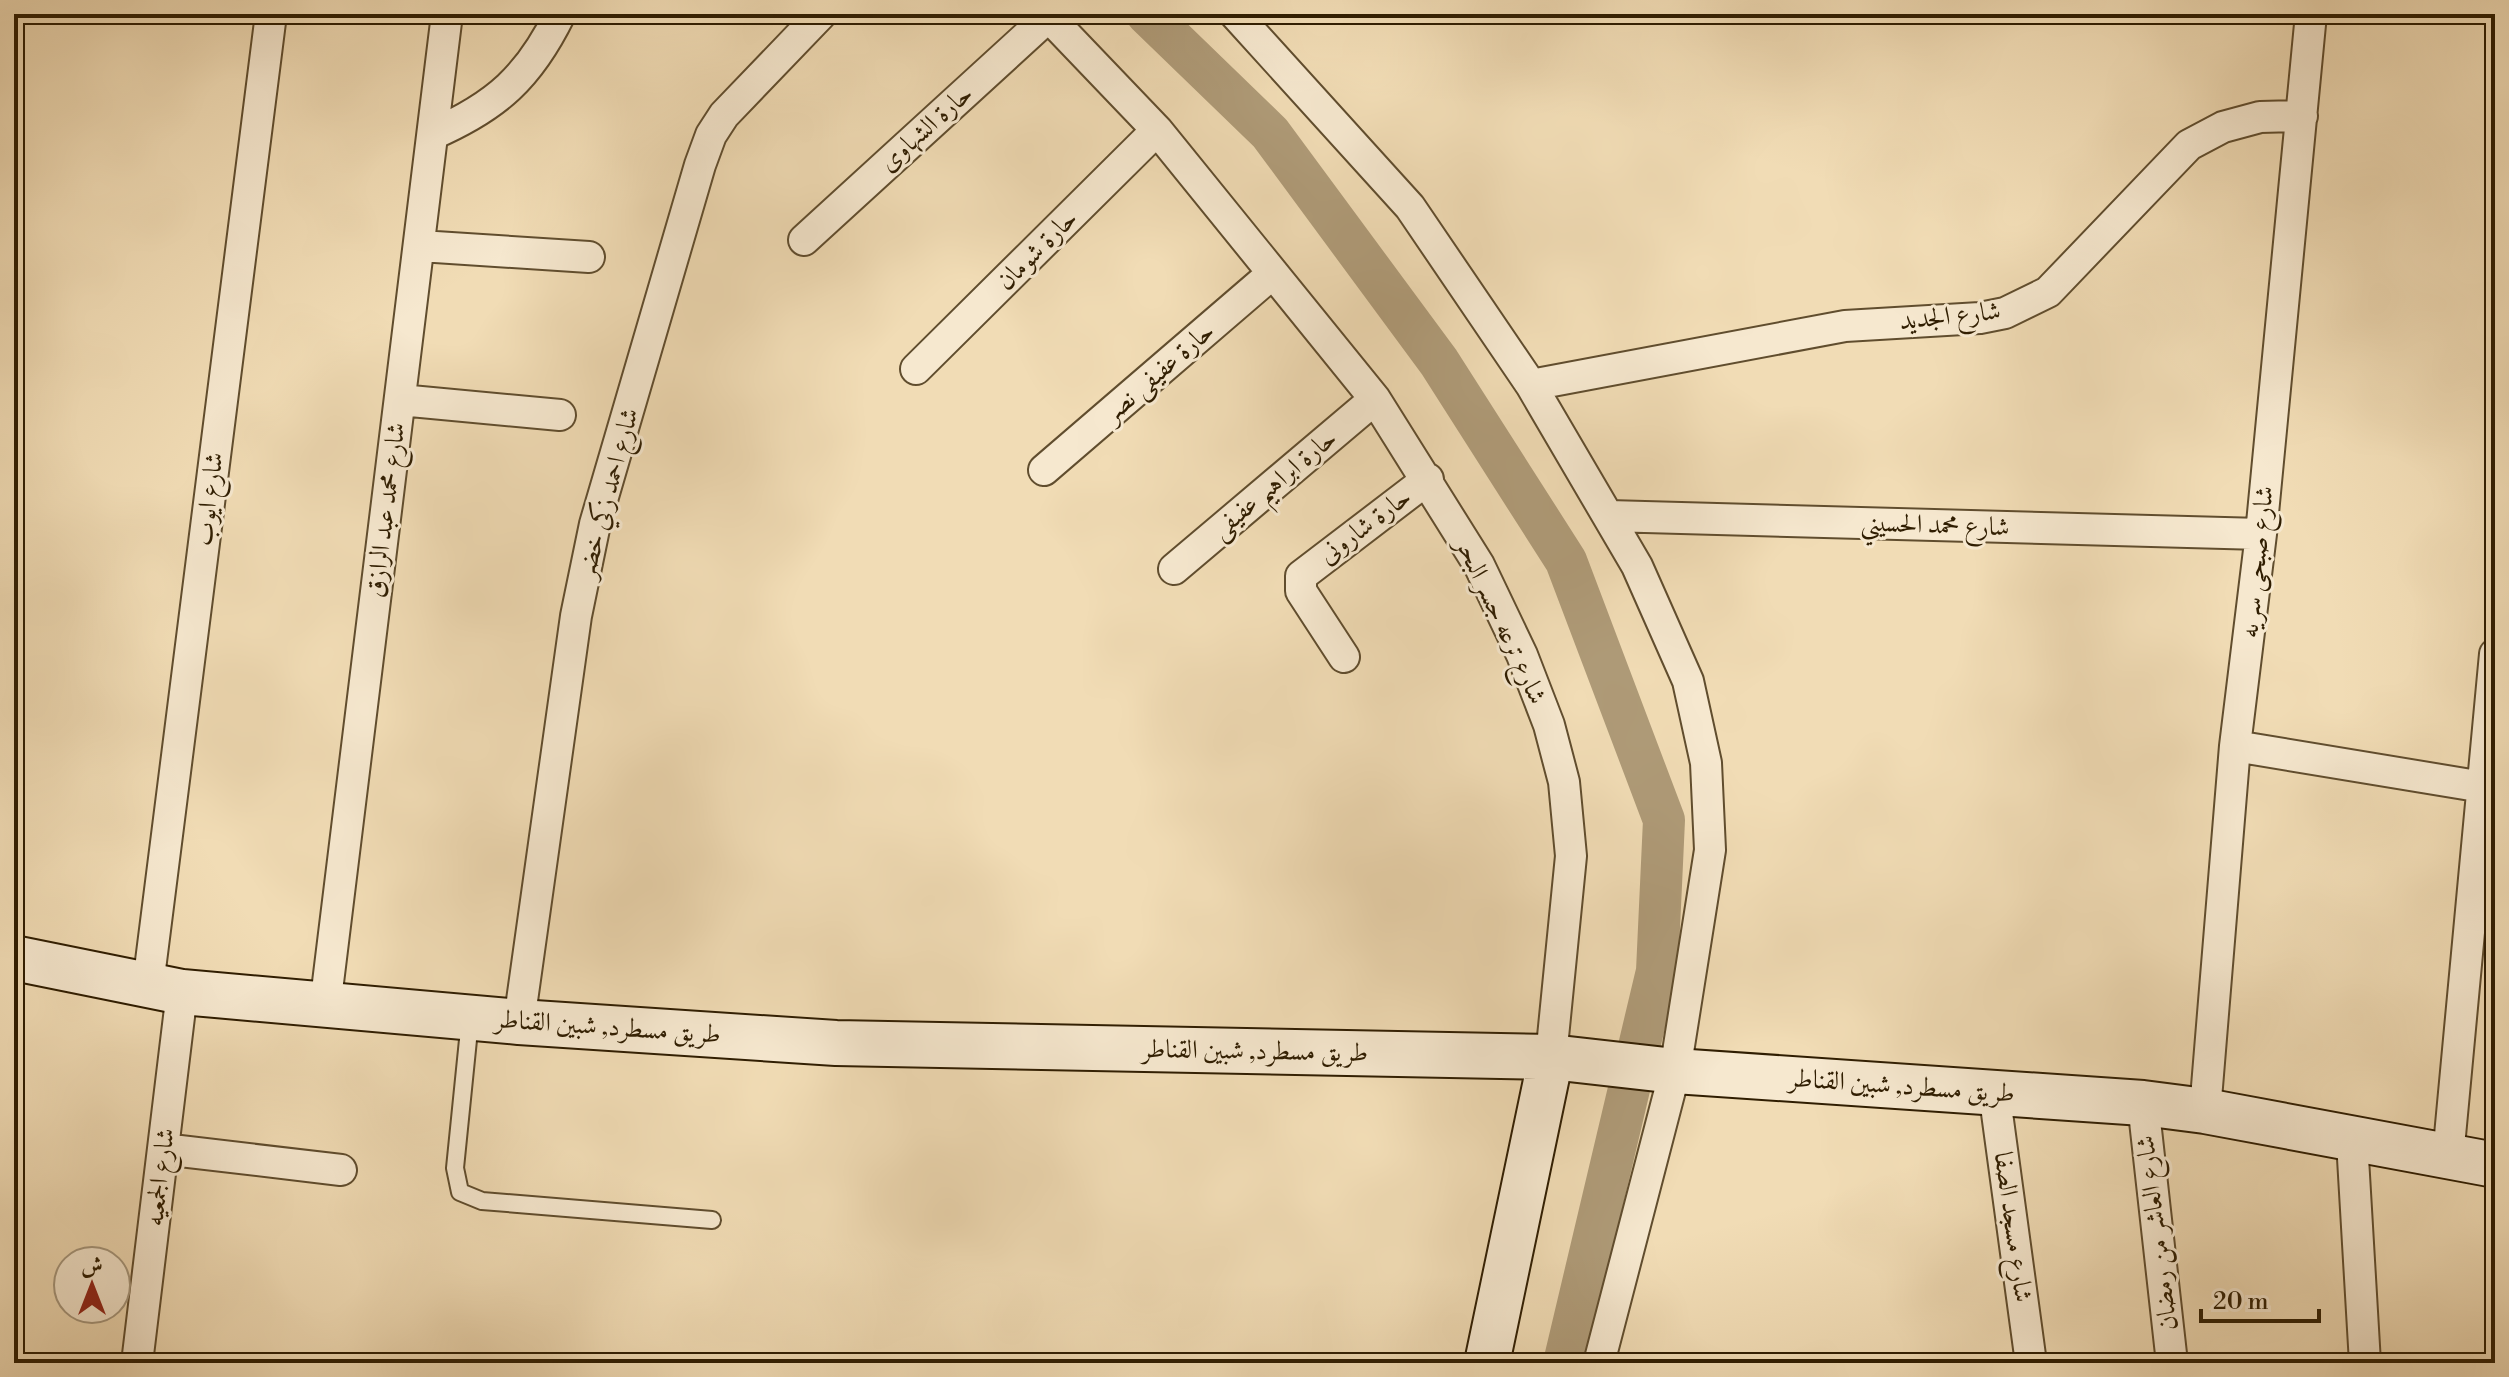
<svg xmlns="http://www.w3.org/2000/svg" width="2509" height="1377" font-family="'Libre Bodoni',Amiri,serif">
<rect width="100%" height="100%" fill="#f1dcb5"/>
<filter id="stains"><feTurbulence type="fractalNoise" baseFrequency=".0025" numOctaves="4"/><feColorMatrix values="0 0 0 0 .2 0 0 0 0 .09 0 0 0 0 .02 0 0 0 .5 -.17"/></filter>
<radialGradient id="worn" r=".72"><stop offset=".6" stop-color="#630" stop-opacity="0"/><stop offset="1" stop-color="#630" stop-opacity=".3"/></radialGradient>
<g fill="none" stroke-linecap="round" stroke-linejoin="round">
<!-- canal -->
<path stroke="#af9b78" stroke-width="42" d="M1147 14 1270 133 1439 362 1566 561 1664 820 1657 971 1564 1363"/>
<!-- lane casing -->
<g stroke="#604d2e" stroke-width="20">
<path id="lane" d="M470 1020 455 1168 460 1192 482 1201 712 1220"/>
</g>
<!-- street casing -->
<g stroke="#604d2e" stroke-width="34">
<path id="street" d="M1046 14 1157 130 1375 399 1479 565 1522 655 1549 725 1564 782 1571 856 1551 1057
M1235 14 1410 207 1531 385 1637 566 1688 681 1706 763 1710 850 1675 1071 1599 1363
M433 134C497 106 529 77 560 14
M804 240 1048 17
M420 246 589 257
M916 369 1157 130
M1531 385 1845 326 1980 318 2005 313 2048 292 2189 145 2223 127 2260 117 2302 116
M400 400 560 415
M1044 470 1273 273
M1609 516 2261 534
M1174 569 1375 399
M1344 657 1301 591V576L1428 479
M2235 746 2483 787
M148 985 271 14
M325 1007 447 14
M519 1022 576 616 595 524 700 165 711 135 724 115 821 14
M1994 1091 2031 1363
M2143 1103 2172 1363
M2205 1111 2235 746 2261 534 2311 14
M2352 1141 2365 1363
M163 1149 341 1170
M2448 1157 2495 654
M137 1363 182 992"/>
</g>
<!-- secondary casing -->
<g stroke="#2f1d01" stroke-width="48">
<path id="secondary" d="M14 958 182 992 519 1022 836 1043 1551 1057 1675 1071 2143 1103 2205 1111 2495 1165
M1487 1363 1551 1057"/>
</g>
<!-- lane -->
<use href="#lane" stroke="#f6e8cf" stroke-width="16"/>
<!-- street -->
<use href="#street" stroke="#f6e8cf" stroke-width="30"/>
<!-- secondary -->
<use href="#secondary" stroke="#f6e8cf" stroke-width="44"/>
</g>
<g text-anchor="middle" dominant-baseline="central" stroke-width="6" stroke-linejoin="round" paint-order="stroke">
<!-- street labels -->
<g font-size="26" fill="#2f1d01" stroke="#f6e8cf">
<text transform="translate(926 128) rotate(-42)">حارة الشهاوى</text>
<text transform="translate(1037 250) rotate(-45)">حارة شومان</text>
<text transform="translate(1950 316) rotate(-6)">شارع الجديد</text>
<text transform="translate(1159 372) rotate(-41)">حارة عفيفى نصر</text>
<text transform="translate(1274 484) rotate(-40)">حارة ابراهيم عفيفى</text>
<text transform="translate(608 493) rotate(-75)">شارع احمد زكي خضر</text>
<text transform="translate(209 499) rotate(-83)">شارع ايوب</text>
<text transform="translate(386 510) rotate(-83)">شارع محمد عبد الرازق</text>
<text transform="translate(1935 525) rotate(2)">شارع محمد الحسيني</text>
<text transform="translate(1365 526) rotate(-37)">حارة شارونى</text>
<text transform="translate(2257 562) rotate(-84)">شارع صبحى سريه</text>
<text transform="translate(1501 621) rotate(65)">شارع ترعه جسر البحر</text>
<text transform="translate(608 1027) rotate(4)">طريق مسطرد, شبين القناطر</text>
<text transform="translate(1255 1051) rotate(1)">طريق مسطرد, شبين القناطر</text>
<text transform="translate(1902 1086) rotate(4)">طريق مسطرد, شبين القناطر</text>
<text transform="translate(160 1177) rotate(-83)">شارع الجمعيه</text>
<text transform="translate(2013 1227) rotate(82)">شارع مسجد الصفا</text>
<text transform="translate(2157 1233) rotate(-97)">شارع العاشر من رمضان</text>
</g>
</g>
<!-- margin -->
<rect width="2509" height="1377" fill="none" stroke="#f1dcb5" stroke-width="48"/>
<rect x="16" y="16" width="2477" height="1345" fill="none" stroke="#2f1d01" stroke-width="4"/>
<rect x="24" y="24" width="2461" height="1329" fill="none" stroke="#2f1d01" stroke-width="2"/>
<!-- north arrow -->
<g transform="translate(92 1285)"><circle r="38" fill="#f6e8cf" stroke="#a6977d" stroke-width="2"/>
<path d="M0-6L14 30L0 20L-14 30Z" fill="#8f2418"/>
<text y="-12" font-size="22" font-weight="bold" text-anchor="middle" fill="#2f1d01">ش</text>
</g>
<!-- scale -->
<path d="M2201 1309v12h118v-12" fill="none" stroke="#2f1d01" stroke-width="4"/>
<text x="2213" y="1309" font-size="24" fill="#2f1d01" stroke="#f6e8cf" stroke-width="6" paint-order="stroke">20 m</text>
<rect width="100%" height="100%" filter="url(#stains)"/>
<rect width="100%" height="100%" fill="url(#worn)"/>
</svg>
